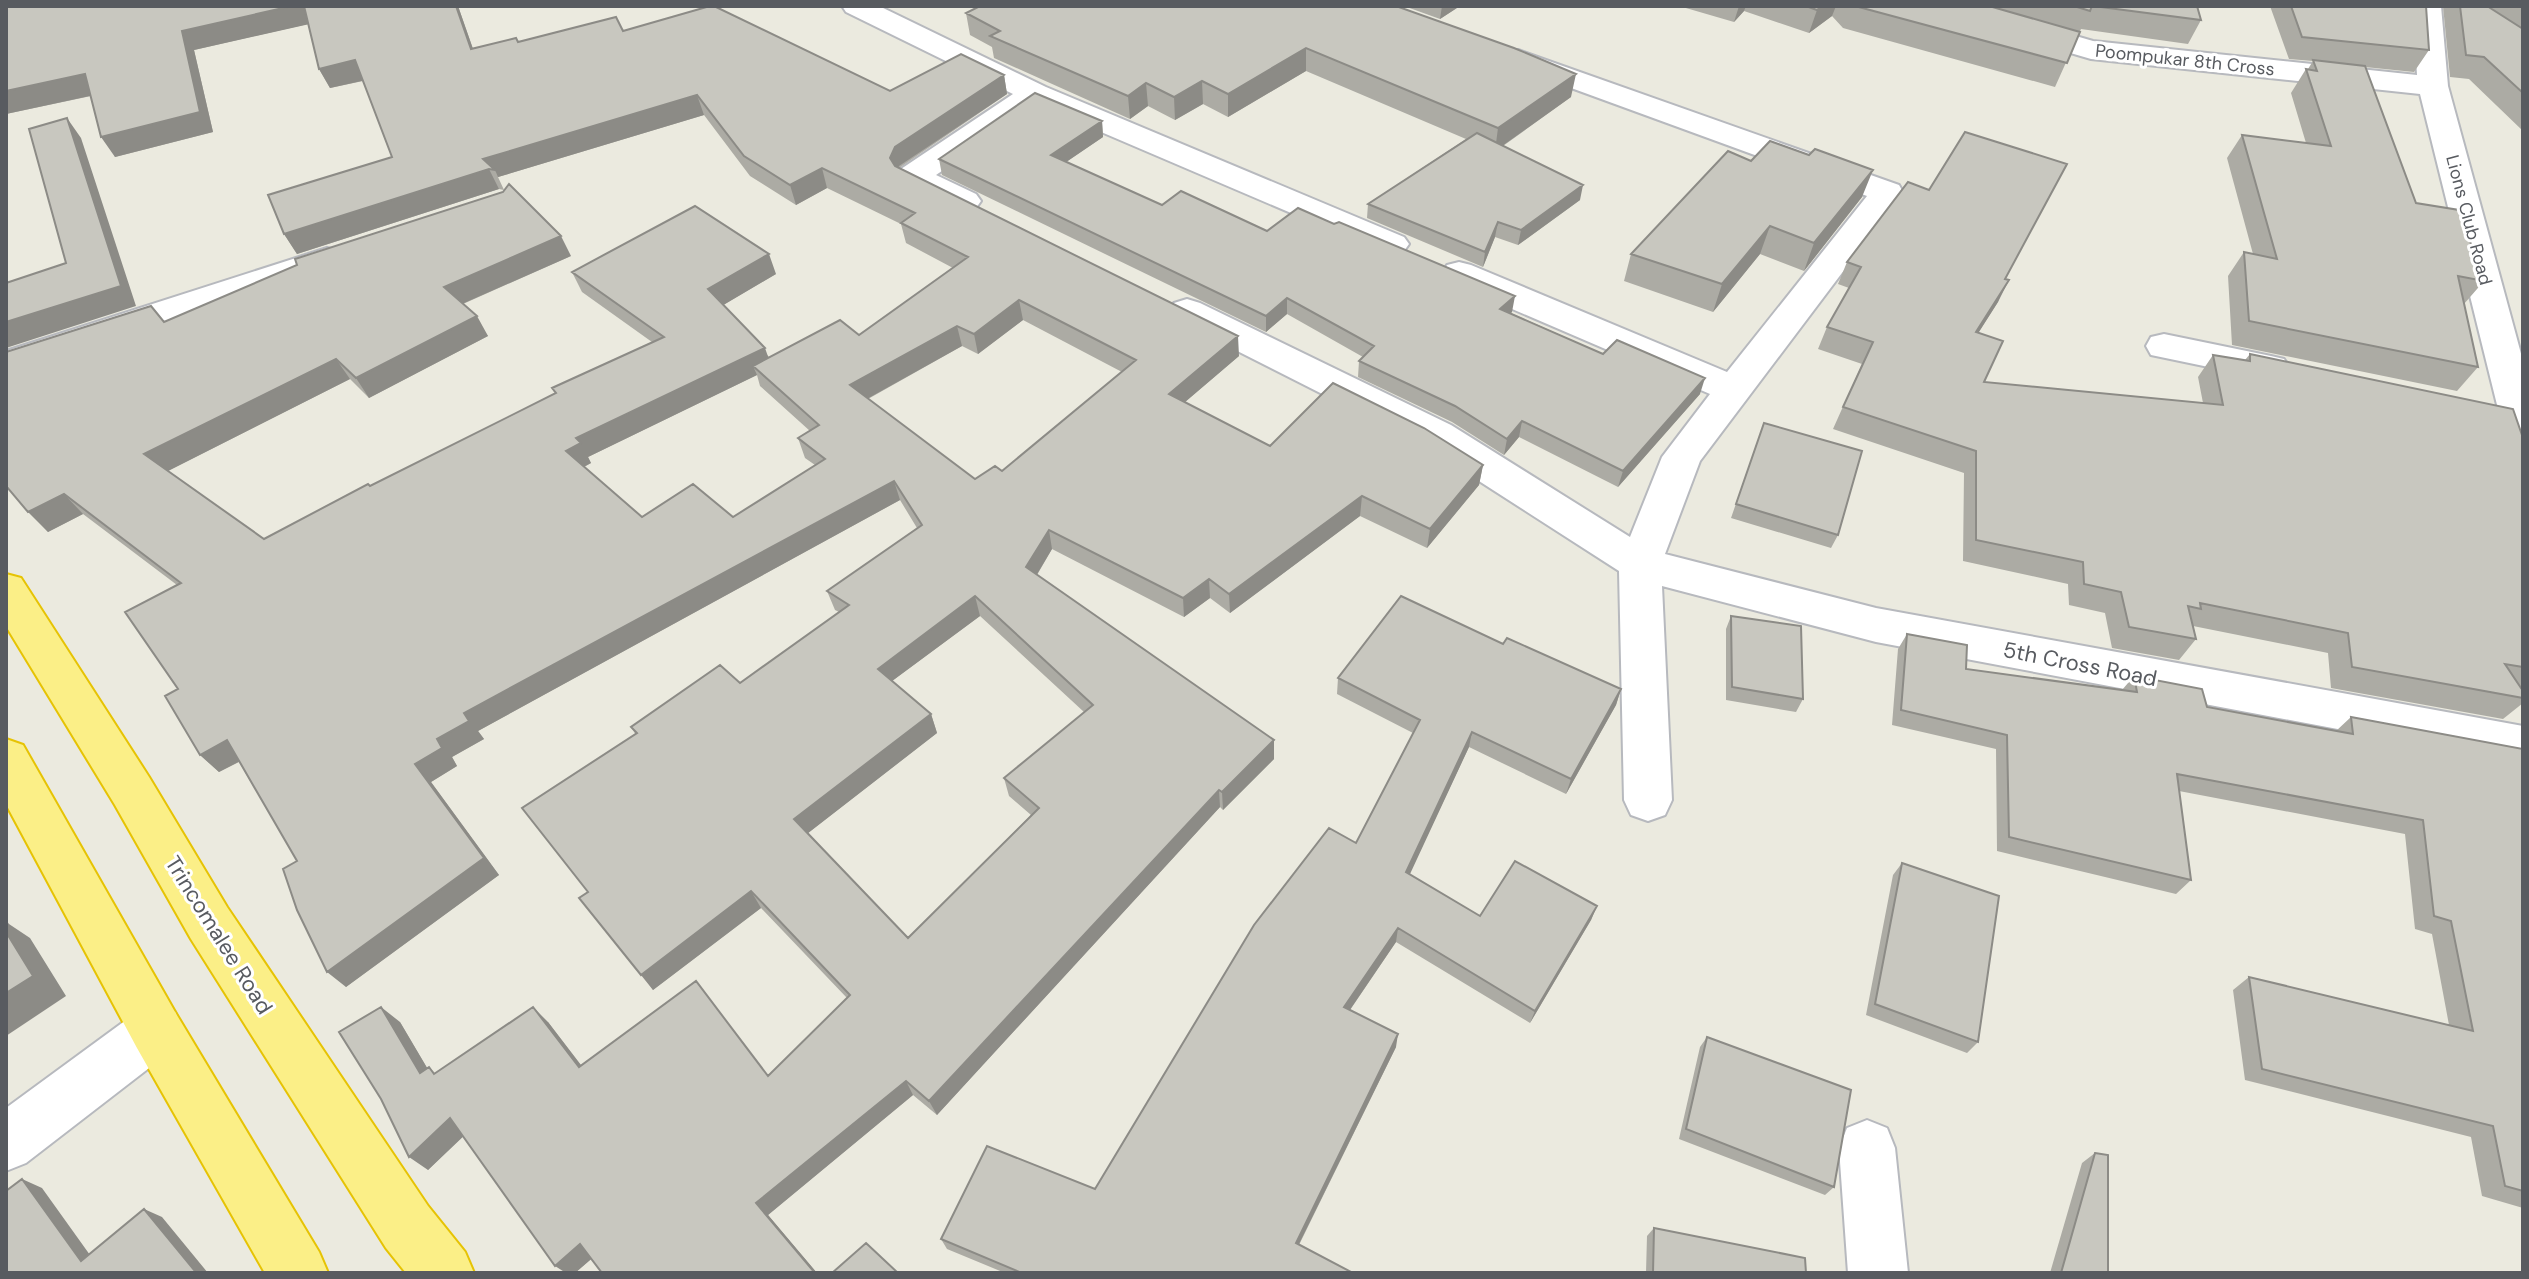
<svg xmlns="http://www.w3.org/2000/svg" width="2529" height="1279" font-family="'DM Sans',sans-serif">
<rect width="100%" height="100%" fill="#ebeadf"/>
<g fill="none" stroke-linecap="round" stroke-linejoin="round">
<!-- minor casing -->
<g stroke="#b7b9be" stroke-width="4">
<path id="minor" d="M842 6H879L1046 87 1404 237 1409 244 1404 251 1392 255 1380 251 1038 105 936 175 976 194 981 201 976 208C950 214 924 194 901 183L897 176 901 169 1013 94 846 12Z
M1927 6H1972L2093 41 2417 75 2413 6H2441L2448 86 2523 361V447L2509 443 2504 433 2420 94 2091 59 1931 12Z
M1518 50 1899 185 1903 192 1700 461 1665 554 1876 608 2523 726V764L1876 642 1662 586 1672 800 1665 815 1648 821 1631 815 1624 800 1619 571 1423 445 1174 319 1169 311 1174 303 1187 299 1200 303 1451 425 1630 537 1662 457 1710 394 1447 281 1442 273 1447 265 1459 262 1471 265 1727 372 1867 196 1508 65 1503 59 1508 53Z
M327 248 339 251 344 259 339 267 6 376V351Z
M2164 334 2271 356 2284 359 2290 368 2284 377 2271 380 2151 355 2146 346 2151 337Z
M156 1004 175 1012 183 1030 175 1048 26 1163 6 1171V1108L137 1012Z
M1867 1120 1887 1128 1895 1148 1908 1273H1848L1839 1148 1847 1128Z"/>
</g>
<!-- highway casing -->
<g stroke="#e6c304" stroke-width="4">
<path id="highway" d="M6 574 21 578 149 777 227 907 428 1206 465 1252 474 1273H406L386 1248 191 939 115 805 6 626Z
M6 739 23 745 175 1012 319 1252 328 1273H265L137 1048 6 804Z"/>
</g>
<!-- minor -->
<use href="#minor" fill="#fff" fill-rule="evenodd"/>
<!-- highway -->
<use href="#highway" fill="#fbef87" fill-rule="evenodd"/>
</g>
<!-- wall -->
<path fill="#acaba4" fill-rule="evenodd" d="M6 6H458L473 49 518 42 623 31 890 91 1004 75 1007 94 899 168 1239 356 1185 402 1270 446 1483 465 1479 485 1427 548 1360 516 1230 613 1210 598 1184 617 1052 549 1037 575 1274 740V759L1223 810 1220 807 937 1115 913 1095 768 1215 817 1273H602L591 1259 575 1273H566L463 1136 428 1170 400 1022 427 1068 429 1067 435 1073 548 1022 581 1065 768 1076 847 998 761 908 653 990 588 892 636 735 631 727 740 683 839 612 835 610 827 591 917 528 900 500 478 731 484 739 452 757 457 766 431 782 499 875 346 987 297 861 239 762 219 772 200 755 178 689 177 585 83 514 48 532 6 486 164 322 571 256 463 304 488 336 369 398 350 379 168 471 264 539 555 394 552 388 652 342 582 292 572 272 776 274 723 305 769 357 859 335 953 268 906 243 901 224 827 188 796 205 750 176 704 115 498 177 504 190 499 189 297 254 284 234 392 157 363 81 330 88 319 69 308 24 194 50 213 132 115 157 91 96 6 114ZM1023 320 1122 372 1002 471 975 479 868 399 962 346 978 354ZM757 375 760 386 810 431 798 438 805 458 815 465 733 517H642L584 467 591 463 588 457ZM980 616 1084 712 1004 778 1009 796 1031 815 908 938 808 833 937 733 931 714 892 681Z
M1396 6 1571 97 1503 146 1580 200 1518 245 1495 237 1483 267 1367 218 1368 204 1466 139 1306 71 1228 117 1203 104 1175 120 1148 106 1130 119 994 58 992 47 970 35 966 13Z
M1404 6H1460L1440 19Z
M1679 6H2197L2201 20 2188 44 2081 29 2055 87 1843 28 1832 16 1809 33 1744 11 1734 22Z
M2270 6H2426L2429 50 2414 72 2365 67 2416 203 2484 281 2464 304 2478 367 2457 391 2232 345 2228 276 2244 252 2253 254 2227 158 2242 135 2306 143 2291 93 2306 69H2308L2313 61 2289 59Z
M2443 6H2460L2506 18 2488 6H2523V131L2469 79 2450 77Z
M1102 121 1103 137 1066 162 1162 205 1267 231 1512 312 1511 313 1603 354 1700 394 1618 487 1519 437 1504 455 1452 422 1358 377 1359 361 1363 357 1287 314 1266 332 942 175 939 159Z
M1751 161 1862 197 1804 271 1760 254 1713 312 1624 281 1631 254Z
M1847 262 2006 279 1998 302 1978 333 1984 382 2203 403 2198 377 2213 355 2245 360 2250 354 2523 438V703L2503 719 2331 688 2328 653 2193 626 2196 639 2179 660 2112 648 2105 613 2069 605 2068 584 1963 561 1964 473 1833 429 1862 364 1818 349 1827 327 1849 288 1838 284Z
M1759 437 1838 535 1831 548 1731 518Z
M1731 616 1803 699 1796 712 1726 700V629Z
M1907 634 1966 669 2122 690 2134 676 2207 707 2336 731 2351 717 2523 749V1208L2482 1196 2471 1137 2245 1080 2233 990 2249 977 2449 1025 2432 934 2415 929 2405 834 2179 791 2191 880 2176 894 1997 851 1996 749 1892 725 1898 649Z
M1503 644 1621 689 1616 705 1566 794 1469 747 1409 874 1480 916 1597 906 1591 920 1530 1023 1396 942 1350 1010 1396 1047 1299 1245 1353 1273H1005L947 1249 941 1239 1095 1189 1356 843 1413 733 1337 694 1338 678Z
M1902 863 1978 1042 1967 1053 1866 1015 1893 875Z
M1707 1037 1834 1187 1825 1195 1679 1139 1700 1047Z
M2095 1153 2108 1273H2050L2082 1163Z
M1654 1228 1806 1273H1646L1647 1236Z"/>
<!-- shaded-wall -->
<path fill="#8c8b86" d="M292 6H304L314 23 194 50 213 132 115 157 101 137 182 31Z
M456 6H458L480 69 471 49Z
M1442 6H1460L1440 19Z
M1739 6H1746L1744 11 1734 22Z
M1822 6H1836L1832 16 1809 33 1817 10Z
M1306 48V71L1228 117V94Z
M355 60 366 80 330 88 319 69Z
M85 74 99 94 6 114V91Z
M1576 74 1571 97 1495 151 1498 128Z
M1004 75 1007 94 899 166 894 177 890 158 895 147Z
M1202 81 1203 104 1175 120 1174 97Z
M1146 83 1148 106 1130 119 1128 96Z
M697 95 704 115 498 177 495 170 489 169 499 189 297 254 284 234 483 159Z
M67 118 81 138 136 306 6 348V322L121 286Z
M1102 121 1103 137 1053 171 1051 155Z
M822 168 827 188 796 205 790 185Z
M1873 170 1862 197 1804 271 1814 243Z
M1583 185 1580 200 1518 245 1521 230Z
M1498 222 1495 237 1483 267 1485 252Z
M1770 226 1760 254 1713 312 1722 284Z
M561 236 571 256 455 307 444 287Z
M769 254 776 274 715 310 708 289Z
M2009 280 1998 302 1965 354 1976 332Z
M1515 296 1512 312 1497 324 1500 309Z
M1287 298V314L1266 332V316Z
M1019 300 1023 320 978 354 974 334Z
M477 316 488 336 369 398 356 378Z
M957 326 962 346 856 405 850 385Z
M1238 336 1239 356 1171 414 1169 394Z
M765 348 772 368 753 366 757 375 588 457 591 463 576 471 566 451 576 438Z
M336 359 350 379 162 474 144 454Z
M1705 378 1700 394 1618 487 1623 471Z
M1522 421 1519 437 1504 455 1507 439Z
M1483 465 1479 485 1427 548 1430 529Z
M894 481 900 500 478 731 484 739 452 757 457 766 431 782 499 875 346 987 327 972 415 764 437 739 464 713Z
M64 494 83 514 48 532 28 512Z
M1362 496 1360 516 1230 613 1229 594Z
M1049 530 1052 549 1030 586 1026 567Z
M1209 579 1210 598 1184 617 1183 598Z
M975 596 980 616 884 687 878 669Z
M1621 689 1616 705 1566 794 1571 779Z
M931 714 937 733 803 837 794 819Z
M1472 732 1469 747 1404 887 1406 872Z
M227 740 246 758 219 772 200 755Z
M1274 740V759L1223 810 1222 792Z
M1219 790 1220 807 937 1115 929 1101Z
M751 891 761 908 653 990 641 975Z
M1597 906 1591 920 1530 1023 1535 1011Z
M6 920 9 924 30 938 66 996 6 1036Z
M1398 928 1396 942 1343 1020 1344 1007Z
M381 1007 400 1022 439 1088 420 1073Z
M533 1007 548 1022 593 1081 579 1067Z
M1398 1034 1396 1047 1295 1252 1296 1243Z
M906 1081 913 1095 768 1215 817 1273H815L756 1203Z
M450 1118 468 1132 428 1170 409 1157Z
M22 1179 42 1188 100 1269 81 1261Z
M144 1209 162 1217 208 1273H192Z
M580 1244 596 1255 575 1273H566L555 1266Z"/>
<!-- building -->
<path fill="#c8c7bf" stroke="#8c8b86" stroke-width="2" fill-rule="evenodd" d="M6 6H292L182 31 200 112 101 137 85 74 6 91Z
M304 6H456L471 49 516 38 518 42 616 17 623 31 710 6H714L890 91 961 54 1004 75 895 147 890 158 895 166 1238 336 1169 394 1270 446 1333 383 1424 428 1483 465 1430 529 1362 496 1229 594 1209 579 1183 598 1049 530 1026 567 1274 740 1222 792 1219 790 929 1101 906 1081 756 1203 815 1273H602L580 1244 555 1266 450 1118 409 1157 381 1099 339 1032 381 1007 420 1073 429 1067 434 1074 533 1007 579 1067 696 981 768 1076 850 995 751 891 641 975 579 898 588 892 522 808 637 733 631 727 720 665 740 683 849 605 827 591 922 525 894 481 464 713 469 721 437 739 442 748 415 764 484 858 327 972 297 910 283 869 297 861 227 740 200 755 165 696 178 689 125 612 181 583 64 494 28 512 6 486V352L151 306 164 322 297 265 295 259 503 192 509 184 561 236 444 287 477 316 356 378 336 359 144 454 264 539 368 484 370 486 556 393 552 388 664 337 572 272 695 206 769 254 708 289 765 348 576 438 581 443 566 451 642 517 693 484 733 517 825 459 798 438 819 425 753 366 840 320 859 335 968 257 901 223 915 213 822 168 790 185 744 156 697 95 483 159 495 170 489 169 284 234 268 195 392 157 355 60 319 69ZM1019 300 1136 360 1002 471 995 466 975 479 850 385 957 326 974 334ZM975 596 1093 705 1004 778 1039 808 908 938 794 819 931 714 878 669Z
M980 6H1396L1514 48 1576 74 1498 128 1306 48 1228 94 1202 81 1174 97 1146 83 1128 96 990 36 1000 31 966 13Z
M1806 6H1822L1817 10Z
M1855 6H1989L2080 32 2067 63Z
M2074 6H2092L2090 11Z
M2093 6H2197L2201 20Z
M2291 6H2426L2429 50 2302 37Z
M2460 6H2487L2523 29V93L2484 57 2466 55Z
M2313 60 2365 66 2416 203 2459 210 2484 281 2458 276 2478 367 2249 321 2244 252 2277 259 2242 135 2331 146 2306 69 2317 71Z
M1035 93 1102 121 1051 155 1162 205 1181 191 1267 231 1298 208 1334 224 1339 222 1515 296 1500 309 1603 354 1617 340 1705 378 1623 471 1522 421 1507 439 1455 406 1359 361 1374 346 1287 298 1266 316 939 159Z
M67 118 121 286 6 322V283L66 263 29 129Z
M1965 132 2067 164 2005 279 2009 280 1976 332 2003 341 1984 382 2223 405 2213 355 2250 361V354L2513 409 2523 438V667L2505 664 2523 691V698L2352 667 2348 633 2200 603 2201 609 2188 606 2196 639 2129 627 2121 592 2084 584 2083 562 1976 540V451L1843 407 1873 342 1827 327 1861 267 1847 262 1908 182 1929 190Z
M1477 133 1583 185 1521 230 1498 222 1485 252 1368 204Z
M1770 141 1809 155 1815 149 1873 170 1814 243 1770 226 1722 284 1631 254 1728 151 1751 161Z
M1764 423 1862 451 1838 535 1736 504Z
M1401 596 1503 644 1507 638 1621 689 1571 779 1472 732 1406 872 1480 916 1515 861 1597 906 1535 1011 1398 928 1344 1007 1398 1034 1296 1243 1353 1273H1022L941 1239 987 1146 1095 1189 1254 925 1329 828 1356 843 1420 720 1338 678Z
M1731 616 1801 626 1803 699 1732 687Z
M1907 634 1967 645 1966 669 2137 692 2134 676 2202 689 2207 707 2353 734 2351 717 2523 749V1191L2505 1186 2493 1126 2262 1069 2249 977 2473 1031 2451 921 2434 916 2423 820 2177 774 2191 880 2009 837 2007 735 1901 710Z
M1902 863 1999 896 1978 1042 1875 1004Z
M6 932 33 976 6 993Z
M1707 1037 1851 1090 1834 1187 1686 1129Z
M2095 1153 2108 1155V1273H2061Z
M22 1179 81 1261 144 1209 195 1271 192 1273H6V1191Z
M1654 1228 1805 1258 1806 1273H1653Z
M866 1243 898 1273H832Z"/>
<g text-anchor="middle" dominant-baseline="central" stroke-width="6" stroke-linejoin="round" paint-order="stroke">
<!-- far-street labels -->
<g font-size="18" fill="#585b60" stroke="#fff">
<text transform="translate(2185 60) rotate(6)">Poompukar 8th Cross</text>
<text transform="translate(2469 220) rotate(75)">Lions Club Road</text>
</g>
<!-- street labels -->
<g font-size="22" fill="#585b60" stroke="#fff">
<text transform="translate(2080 664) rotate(11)">5th Cross Road</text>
<text transform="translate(219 935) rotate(58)">Trincomalee Road</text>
</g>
</g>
<!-- border -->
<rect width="2529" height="1279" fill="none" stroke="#585b60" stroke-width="16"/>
</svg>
